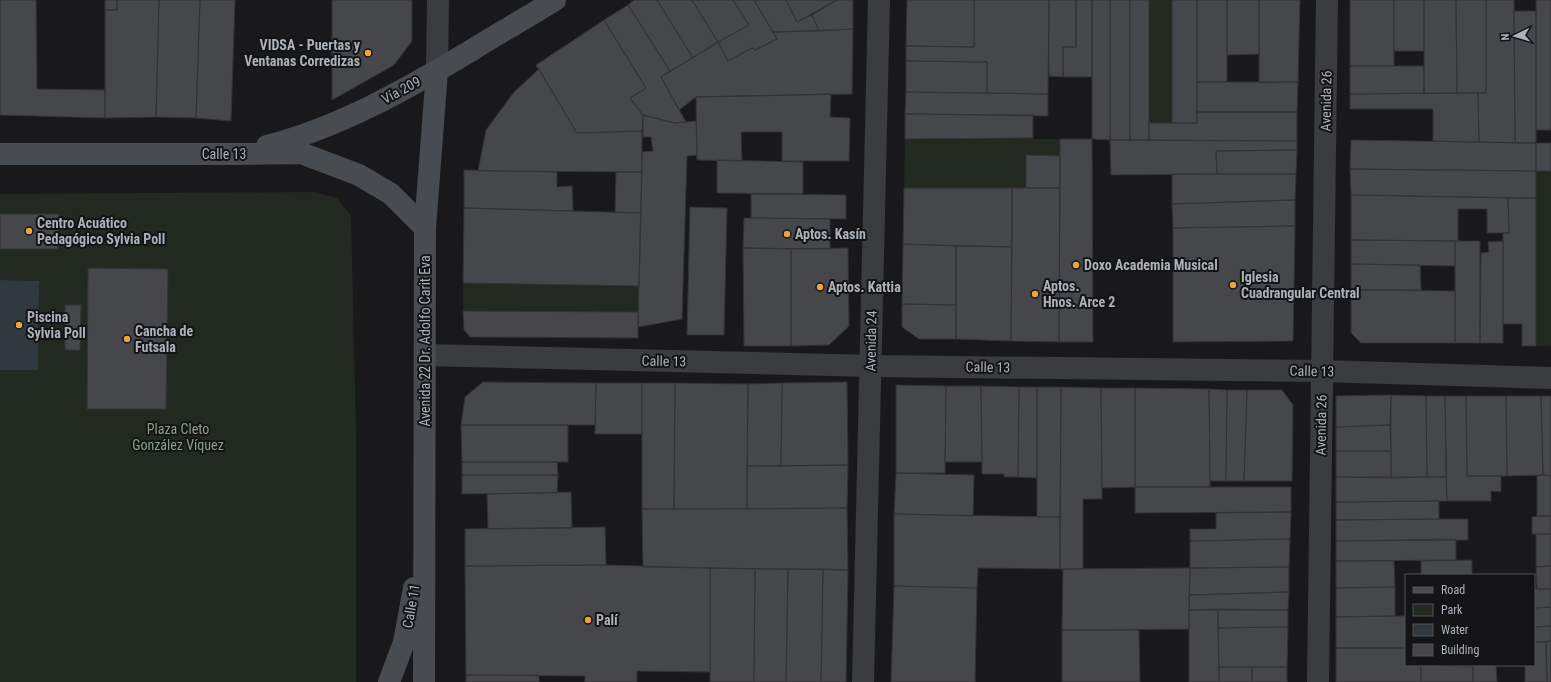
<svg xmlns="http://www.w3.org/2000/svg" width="1551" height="682" font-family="'Roboto Condensed',sans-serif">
<rect width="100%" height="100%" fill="#19191b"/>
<!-- green -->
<path fill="#212921" d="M1149 0H1172V123H1149Z
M905 139H1060V156H1026V188H904Z
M1536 171H1551V346H1536Z
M313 192 337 198 351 216 356 430V682H0V194Z
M463 283 639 286 638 312 463 311Z"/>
<!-- water -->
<path fill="#2f393f" d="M0 280 39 281 38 370H0Z"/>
<!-- building -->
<path fill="#46474b" stroke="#333337" d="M0 0H36L37 89 105 90V118L0 115Z
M105 0H117V10H105Z
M117 0H159L156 117 105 118V10H117Z
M159 0H200L196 118 156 117Z
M200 0H235L231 121 196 118Z
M332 0H412V41L394 65 332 100Z
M634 0H657L693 58 670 71 628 5Z
M657 0H692L718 42 693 58Z
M692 0H733L749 25 718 42Z
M733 0H754L777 39 755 50 752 48 728 61 718 42 749 25Z
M754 0H786L797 22 812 15 819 31 773 32Z
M786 0H837L797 22Z
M837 0H853V29L819 31 812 15Z
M907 0H974V47L906 46Z
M974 0H1049L1048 94 987 93V62L906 61V46L974 47Z
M1049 0H1076V47H1063V77L1049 76Z
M1076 0H1092V77H1063V47H1076Z
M1092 0H1110V140L1092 139Z
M1110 0H1130V140H1110Z
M1130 0H1149V140H1130Z
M1172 0H1197V123H1172Z
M1197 0H1227V82H1197Z
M1227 0H1259V54L1227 55Z
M1259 0H1300L1298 82 1259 83Z
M1350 0H1394V66H1350Z
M1394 0H1424V51H1394Z
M1424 0H1456L1457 93H1424Z
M1456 0H1486V93H1457Z
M1486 0H1514L1515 143 1479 142 1478 93H1486Z
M1536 0H1551V130H1536Z
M628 5 670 71 661 77 686 122 675 123 643 115 630 98 646 88 604 20Z
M1514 11H1536V143H1515Z
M604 20 646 88 630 98 643 115 642 131 577 133 536 65Z
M853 29 852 94 696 97 679 110 661 77 718 42 728 61 752 48 755 50 777 39 773 32Z
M906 61 987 62V93L906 92Z
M1350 66H1424V93L1350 94Z
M539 69 577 133 642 131V172L478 171 486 130 514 92Z
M1197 82H1298L1297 112H1197Z
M906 92 1048 94V116L905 114Z
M1478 93 1479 142 1433 141V109H1350V94Z
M831 94 830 117 850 118 849 161H782V132H741L742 161 697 160 696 97Z
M1197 112H1297V141L1149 140V123H1197Z
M905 114 1033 115V138L905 139Z
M643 115 675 123 696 121 697 155 687 156 682 319 638 327 642 152 653 151 651 137H643Z
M1060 139H1092L1093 342H1059Z
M1110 140 1297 141V150L1216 151 1217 174 1111 175Z
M1351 140 1536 143V171L1350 169Z
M1536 143H1551V171H1536Z
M1297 150 1296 174H1217L1216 151Z
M1026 155 1060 156V188H1026Z
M717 160 803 162V194L717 193Z
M1350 169 1536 171V198L1351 195Z
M464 170 557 172V187L572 186 573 211 464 208Z
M616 172H642L641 213 615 212Z
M1172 174H1296L1295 200 1172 204Z
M904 188H1012V247L903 244Z
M1012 188H1060L1059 342 1011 341Z
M751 194 846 195V219L751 218Z
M1351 195 1508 198 1509 233H1487V209H1458V241L1351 240Z
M1508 198H1536V346H1522V324H1503V233H1509Z
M1295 200V226L1173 228 1172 204Z
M690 207 727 208 724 335H687Z
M464 208 641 213 639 286 463 283Z
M0 214H59L58 249H0Z
M744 218 830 219V249L743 248Z
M1295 226 1293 341 1173 342V228Z
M1351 240 1455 241V266L1351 264Z
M1455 241H1480V343H1455Z
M1503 241V343H1480L1481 253 1489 252 1488 242Z
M903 244 956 246V305L902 304Z
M956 246 1012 247 1011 341 956 339Z
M743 248 791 249V346H744Z
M848 248 849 326 829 345 791 346V249Z
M1351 264 1420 265 1421 290H1351Z
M88 268 168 269 166 409H87Z
M1351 290 1455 291V343H1361L1351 333Z
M902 304 956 305V339H919L902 327Z
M65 305H81L80 350H65Z
M463 311 638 312V338L470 337 464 330Z
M483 382 596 383 595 425H461L465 397Z
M847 382 848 465 781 466 782 383Z
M596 383H642V434H595Z
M642 383H675L674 509H642Z
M675 383 748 384 747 509H674Z
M782 383 781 466H747L748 384Z
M896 385 946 386 945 473H896Z
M946 386H981L982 462H945Z
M981 386 1019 387 1018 477H1004V474H982Z
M1019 387H1037V478L1018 477Z
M1037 387H1061L1060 517H1037Z
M1061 387 1101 388 1102 499H1083V569H1060Z
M1101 388H1135V487L1102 488Z
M1135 388 1209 389 1210 487H1135Z
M1209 389 1227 390 1226 481H1210Z
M1227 390H1247L1244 481H1226Z
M1247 390H1282L1293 405 1292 481H1244Z
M1391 395 1426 396 1427 477 1391 478Z
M1391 395 1390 425 1336 427V396Z
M1426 396H1445L1446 477H1427Z
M1445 396H1466L1467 476H1501V492L1491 491V501H1447Z
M1466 396H1506L1507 476H1467Z
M1506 396H1541L1543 475 1507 476Z
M1541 396H1551V476L1543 475Z
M461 425H568V462H462Z
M1390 425 1391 451H1336V427Z
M1336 451H1391V478L1336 477Z
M462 462H557L558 475H462Z
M848 465 847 508 747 509V466Z
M896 473 974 475 973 516 894 514Z
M462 475H558L557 493 462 494Z
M1543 475 1551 476V516H1537V476Z
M1336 477H1446L1447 501 1336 502Z
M1135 487H1291V512L1135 513Z
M571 492 572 528 488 529 487 494Z
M1439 501V519L1336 520V502Z
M847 508 848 570 643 567 642 509Z
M1291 512 1290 539 1190 541V529H1216V513Z
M894 514 1060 517V569L978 568 977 588 894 586Z
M1537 516H1551V534H1532V517Z
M1439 519H1468V540L1336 541V520Z
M605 527 606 565 465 566V529Z
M1536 534H1551V566L1536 567Z
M1290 539 1289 567 1190 568V541Z
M1456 539V560L1336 561V541Z
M1472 560V575H1421V561Z
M1336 561H1394L1395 587 1336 588Z
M606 565 710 568V672L637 671V682H585V676L466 675 465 566Z
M1551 566V589H1537L1536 567Z
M1289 567V592L1189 595 1190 568Z
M710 568 755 569 754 682H710Z
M1190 568 1189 629 1062 630 1063 569Z
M755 569H788L786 682H754Z
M788 569H823L821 682H786Z
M823 569 848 570 846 682H821Z
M894 586 977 588 975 682H891Z
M1395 587V616L1336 617V588Z
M1537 589H1551V607L1534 608V590Z
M1289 592 1288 610H1189V595Z
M1551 607V626L1534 627V608Z
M1218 609 1219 682H1189V610Z
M1218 609 1288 610V627L1218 628Z
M1395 616H1406V648H1336V617Z
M1551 626V641L1534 642V627Z
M1288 627 1287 667H1219L1218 628Z
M1062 630H1139L1140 682H1062Z
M1551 641V682H1547L1546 642Z
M1534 642H1546L1547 682H1525V665H1534Z
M1336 648H1406V665H1421V682H1336Z
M1421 665 1473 667V682H1421Z
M1473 665H1496L1497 682H1473Z
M1219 667H1252V682H1219Z
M1252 667H1287V682H1252Z
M466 675H539V682H466Z"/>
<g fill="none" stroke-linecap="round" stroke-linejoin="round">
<!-- minor -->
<path stroke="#3a3c40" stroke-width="22" d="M437 71 438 0
M425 355 871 366 1322 371 1551 378
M863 682 879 0
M1318 682 1327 0"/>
<!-- secondary -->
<path stroke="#484b50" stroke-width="22" d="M267 146C340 127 407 89 472 50 499 33 528 17 555 0
M0 154H234L301 153 359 175 391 194 425 228
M389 682 404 642 414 588
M424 682 425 228 437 71"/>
</g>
<!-- markers -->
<g fill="#eda33f" stroke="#141416" stroke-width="1.5">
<circle cx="368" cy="53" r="4"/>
<circle cx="29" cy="231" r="4"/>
<circle cx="787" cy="234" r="4"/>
<circle cx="1076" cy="265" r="4"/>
<circle cx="1233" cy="285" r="4"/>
<circle cx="820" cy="287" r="4"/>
<circle cx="1035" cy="294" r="4"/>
<circle cx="19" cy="325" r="4"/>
<circle cx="127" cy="339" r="4"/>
<circle cx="588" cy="620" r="4"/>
</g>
<g text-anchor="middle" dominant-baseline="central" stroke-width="4" stroke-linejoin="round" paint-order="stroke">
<!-- poi labels -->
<g font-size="14" font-weight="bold" fill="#acb2ba" stroke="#141416" text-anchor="start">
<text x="360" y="45" text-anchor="end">VIDSA - Puertas y<tspan x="360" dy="16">Ventanas Corredizas</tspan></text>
<text x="37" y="223">Centro Acuático<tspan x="37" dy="16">Pedagógico Sylvia Poll</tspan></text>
<text x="795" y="234">Aptos. Kasín</text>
<text x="1084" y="265">Doxo Academia Musical</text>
<text x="1241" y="277">Iglesia<tspan x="1241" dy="16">Cuadrangular Central</tspan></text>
<text x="1043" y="286">Aptos.<tspan x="1043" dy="16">Hnos. Arce 2</tspan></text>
<text x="828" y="287">Aptos. Kattia</text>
<text x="27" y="317">Piscina<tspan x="27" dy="16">Sylvia Poll</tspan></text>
<text x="135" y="331">Cancha de<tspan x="135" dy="16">Futsala</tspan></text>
<text x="596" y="620">Palí</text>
</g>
<!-- street labels -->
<g font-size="14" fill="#acb2ba" stroke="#141416">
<text transform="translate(401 90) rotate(-28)">Vía 209</text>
<text transform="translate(1326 101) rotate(-89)">Avenida 26</text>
<text x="224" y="154">Calle 13</text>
<text transform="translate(425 341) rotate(-90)">Avenida 22 Dr. Adolfo Carit Eva</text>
<text transform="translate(871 341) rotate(-89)">Avenida 24</text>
<text transform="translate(664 361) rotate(1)">Calle 13</text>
<text transform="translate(988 367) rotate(1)">Calle 13</text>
<text transform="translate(1312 371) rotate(1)">Calle 13</text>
<text transform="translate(1321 425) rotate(-89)">Avenida 26</text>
<text transform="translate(411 606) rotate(-80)">Calle 11</text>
</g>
<!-- park labels -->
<g font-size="14" fill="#85a484" stroke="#141416">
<text x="178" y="429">Plaza Cleto<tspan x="178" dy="16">González Víquez</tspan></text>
</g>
</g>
<!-- legend -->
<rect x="1405" y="574" width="130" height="92" fill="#141416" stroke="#515358"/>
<rect x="1413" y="587" width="20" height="6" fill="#484b50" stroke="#515358"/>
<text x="1441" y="594" font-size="12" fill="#acb2ba">Road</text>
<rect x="1413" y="604" width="20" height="12" fill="#212921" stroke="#515358"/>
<text x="1441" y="614" font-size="12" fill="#acb2ba">Park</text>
<rect x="1413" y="624" width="20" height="12" fill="#2f393f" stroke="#515358"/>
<text x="1441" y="634" font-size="12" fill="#acb2ba">Water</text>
<rect x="1413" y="644" width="20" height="12" fill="#46474b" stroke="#515358"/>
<text x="1441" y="654" font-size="12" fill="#acb2ba">Building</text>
<!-- north arrow -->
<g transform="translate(1515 36) rotate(265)" stroke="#141416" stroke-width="3" paint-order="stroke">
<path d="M0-3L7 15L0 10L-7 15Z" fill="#acb2ba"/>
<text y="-6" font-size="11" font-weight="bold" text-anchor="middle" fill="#acb2ba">N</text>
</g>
</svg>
